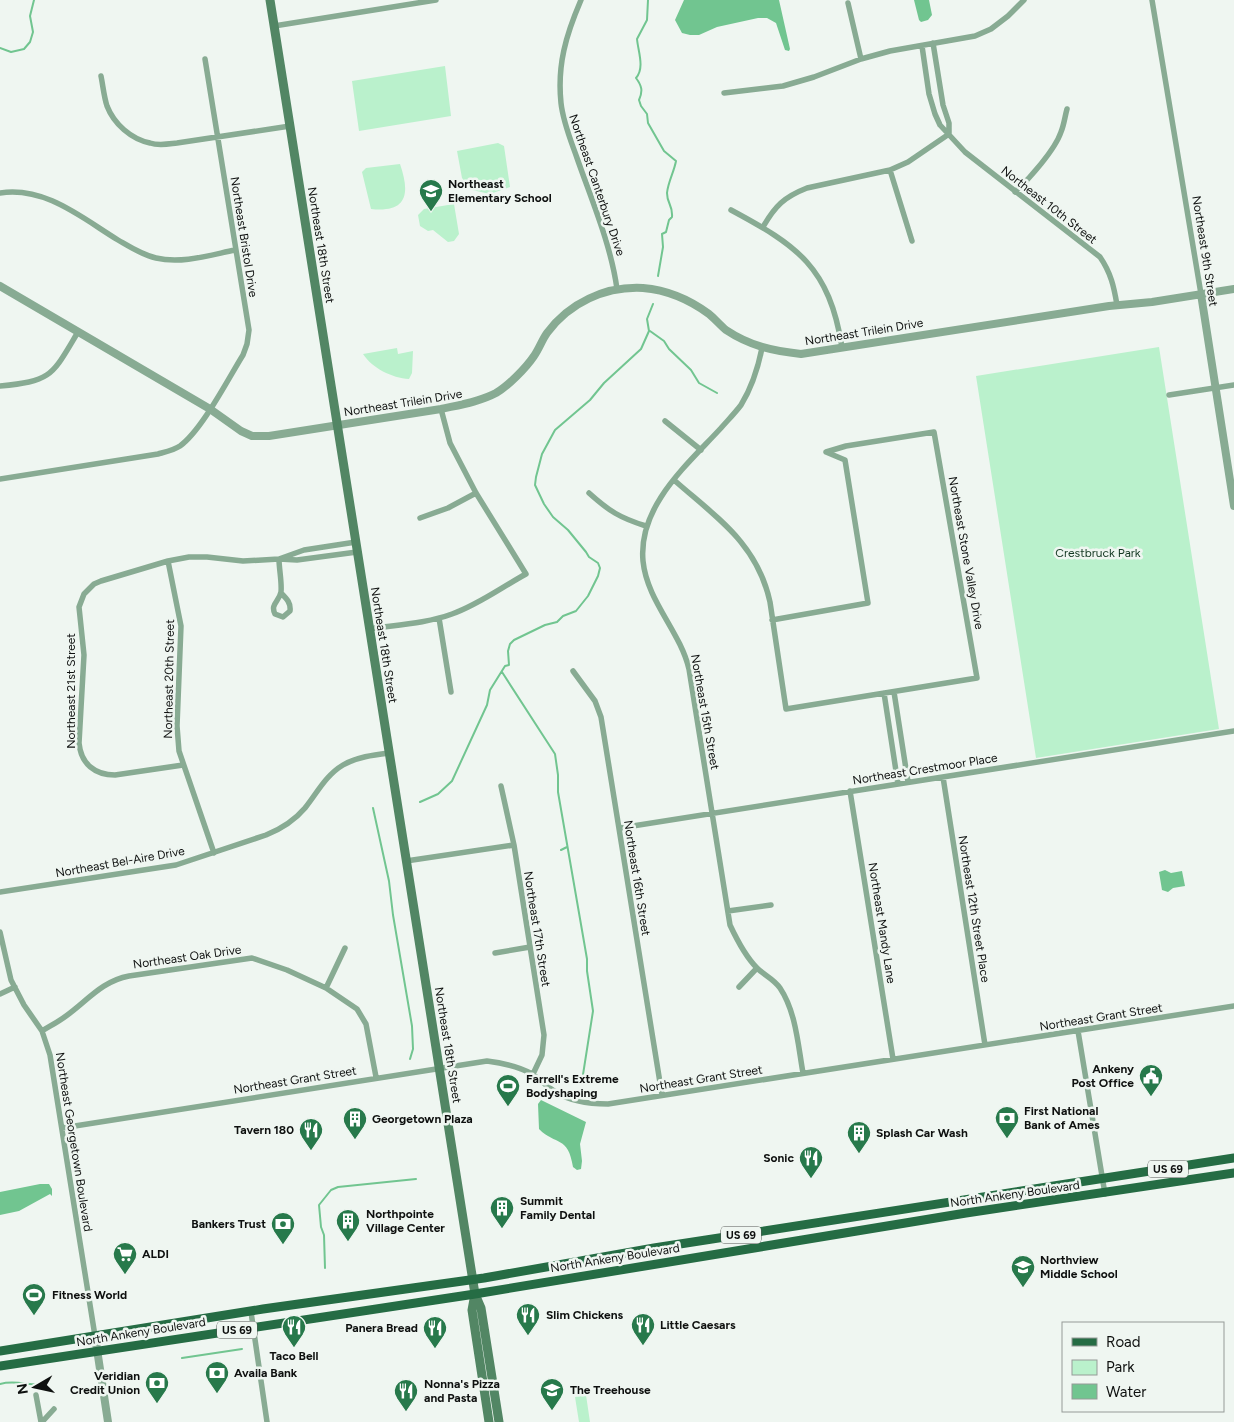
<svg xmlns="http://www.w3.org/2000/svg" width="1234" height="1422" font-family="Figtree,sans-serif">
<rect width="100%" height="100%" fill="#eff6f1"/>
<!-- green -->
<path fill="#baf1cc" d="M445 66 451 116 359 131 352 81Z
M498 143 504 146 510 187 490 194 472 190 462 178 457 151Z
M400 164C410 193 408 213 371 209L362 172 366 168Z
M454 204 459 234 454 241 448 242 433 230 428 231 420 226 418 215 424 209Z
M1159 347 1219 729 1036 758 976 376Z
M397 348 398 354 413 351 412 373 409 379C392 378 372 368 363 354Z
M586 1395 590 1422H579L575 1397Z"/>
<!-- water -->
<path fill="#71c590" d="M684 0H779L790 49 789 51 785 50 776 23 767 18H758L717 27 699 35H690L682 33 675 20Z
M914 0H929L932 15 928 20 921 22 919 20Z
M1165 870 1171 873 1182 871 1185 886 1173 888 1168 892 1162 890 1159 872Z
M541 1100 586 1122 580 1144 582 1161 581 1169 577 1170 573 1167C568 1135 556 1146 539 1129L538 1104Z
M40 1184H49L52 1189V1196L50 1194 19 1211 0 1215V1192Z"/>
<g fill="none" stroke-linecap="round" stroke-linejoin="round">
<!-- stream -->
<path stroke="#71c590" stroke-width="2" d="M648 0 647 20 637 39C638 51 645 68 636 78 642 86 643 91 639 100L641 106 647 114 648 123 664 151 676 161C674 172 668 182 667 193 667 204 673 205 672 217L669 220 666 232 662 234 663 247 658 276
M0 48 11 52 24 49 30 42 33 32 30 16 34 0
M650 331 664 341 669 349 691 370 699 383 717 393
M502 672 555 754 558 775V792L587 959V971L593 1011 582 1081
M420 802 438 794 452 781 487 705 490 690 505 666 509 665 508 651 510 644 514 640 545 625 557 622 563 616 576 611 588 596 598 576 600 568 598 563 589 557 586 552 568 530 553 517 544 504 535 485 536 477 542 454 555 430 590 400 604 383 641 349 649 331 647 319 653 304
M373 808 389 881 393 915 412 1026 413 1049 410 1059
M561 850 567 847
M325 1268 324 1235 321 1227 319 1205 331 1190 338 1187 416 1179
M182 1358 242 1349
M0 1384C17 1379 30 1387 44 1384"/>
<!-- minor -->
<path stroke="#88ab93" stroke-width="5.5" d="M581 0C566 35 557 65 561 103 563 122 571 141 577 158 592 201 611 245 617 289
M1152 0 1201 294
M848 3 861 59
M274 26 436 0
M933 43 943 105 949 123V134
M922 46 929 94 935 114 940 125 965 152 1100 257C1111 273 1114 287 1117 305
M101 76C103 86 104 97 107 106 114 124 131 139 150 143 159 146 168 144 177 143L290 126
M724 93 783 86 814 77 861 59 890 51 975 36 991 29 1008 16 1024 0
M890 170 912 241
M1015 192C1029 179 1055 150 1061 132 1064 125 1065 116 1067 109
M0 193C45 186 82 218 118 240 130 247 142 255 156 258 182 264 210 255 235 250
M731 210C798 246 829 267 842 347
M763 227C775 206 784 197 807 188L890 170 908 162 949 134
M762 348C758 368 752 387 741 405 735 413 728 420 721 428 687 465 638 506 643 561 647 601 680 631 689 669L730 925C737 940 745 956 757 968 764 975 774 979 780 988 796 1012 798 1045 803 1073
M0 386C53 381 52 375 78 332
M1169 395 1234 385
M665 421 701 450
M0 479 158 454C165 452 174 450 180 446 202 430 228 379 243 355L247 344 249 330 205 59
M674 480C717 518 757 543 770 602L786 709 977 678 934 432 846 446 826 452
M589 493C609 511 620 518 646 526
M420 518 448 508 476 493
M279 559C279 569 282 582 281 592 279 602 270 604 275 614L283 617 290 611C291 603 287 599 281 593
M279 559 304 550 356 542
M168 561 181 626 177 726 179 751 214 853
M439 618 451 692
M772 620 868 603 845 460 826 452
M369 629C396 625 428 623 452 614 478 605 502 587 526 574L476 493 450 443 441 409
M573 671 595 701 601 717 662 1095
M894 692 908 782
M884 693 898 784
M183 765 115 775C95 775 81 764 79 743L84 655 79 607 84 594 94 584 101 581 168 561 189 557H207L243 561 279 559 297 560 357 552
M943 777 985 1045
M501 786 514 845 544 1035 542 1055 533 1074
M850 791 893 1059
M620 828 1234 731
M406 861 514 845
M0 892 176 865 266 835C281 829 294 821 305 808 317 793 326 775 343 765 357 757 373 755 389 753
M728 911 771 905
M0 932 11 980 24 1005 42 1031 50 1055 95 1336
M495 953 530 947
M739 987 757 968
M326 988 345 948
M0 994 15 987
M42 1031C50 1026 58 1022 66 1016 87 1001 102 981 129 976L252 958 287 970 326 988 357 1009 366 1024 376 1077
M1078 1031 1105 1194
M62 1128 487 1061C503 1063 518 1066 532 1074 540 1079 547 1087 556 1092 571 1102 591 1104 608 1104L1234 1006
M251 1312 267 1422
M36 1395 41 1422
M42 1422 54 1409"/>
<!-- tertiary -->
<path stroke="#88ab93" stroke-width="8" d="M0 286 210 409 241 431 252 436H269L441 409C459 405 479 402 496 393 508 386 526 368 534 356 539 349 542 340 547 333 569 303 605 286 643 288 667 290 690 300 709 314 715 319 720 325 726 330 750 346 773 351 801 354L1109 306 1152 302 1234 289
M1201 294 1234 506
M95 1336 108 1422"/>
<!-- secondary -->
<path stroke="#528664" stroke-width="9" d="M270 0 475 1294 481 1308 499 1422
M475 1294 472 1310 489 1422"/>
<!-- primary -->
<path stroke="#256c44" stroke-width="9" d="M0 1351 263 1309 484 1278 654 1248 1234 1158
M0 1366 475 1294 966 1213 1234 1173"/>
</g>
<!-- icons -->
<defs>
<g id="school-pin" transform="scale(1.25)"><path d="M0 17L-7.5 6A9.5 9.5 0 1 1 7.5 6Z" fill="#27794b" stroke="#eff6f1"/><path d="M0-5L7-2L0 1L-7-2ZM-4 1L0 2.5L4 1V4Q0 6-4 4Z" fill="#fff"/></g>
<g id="civic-pin" transform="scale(1.25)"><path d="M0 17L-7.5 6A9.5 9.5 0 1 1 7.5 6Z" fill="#27794b" stroke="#eff6f1"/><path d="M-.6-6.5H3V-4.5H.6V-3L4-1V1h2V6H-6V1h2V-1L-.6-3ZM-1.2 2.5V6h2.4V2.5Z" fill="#fff"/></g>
<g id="stadium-pin" transform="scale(1.25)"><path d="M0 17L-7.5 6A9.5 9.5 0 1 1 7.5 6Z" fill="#27794b" stroke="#eff6f1"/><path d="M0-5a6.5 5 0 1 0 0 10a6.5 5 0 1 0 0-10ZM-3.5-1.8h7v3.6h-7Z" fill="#fff"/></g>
<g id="bank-pin" transform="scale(1.25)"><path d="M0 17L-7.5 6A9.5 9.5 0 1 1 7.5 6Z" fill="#27794b" stroke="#eff6f1"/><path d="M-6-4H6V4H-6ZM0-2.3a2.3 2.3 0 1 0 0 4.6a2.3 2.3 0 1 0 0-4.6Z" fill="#fff"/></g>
<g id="building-pin" transform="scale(1.25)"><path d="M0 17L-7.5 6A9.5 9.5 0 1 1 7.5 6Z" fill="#27794b" stroke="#eff6f1"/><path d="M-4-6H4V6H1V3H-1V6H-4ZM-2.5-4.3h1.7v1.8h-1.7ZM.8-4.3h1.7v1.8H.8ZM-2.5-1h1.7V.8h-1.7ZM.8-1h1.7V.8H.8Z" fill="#fff"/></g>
<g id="restaurant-pin" transform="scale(1.25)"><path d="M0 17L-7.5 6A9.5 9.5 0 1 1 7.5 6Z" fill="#27794b" stroke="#eff6f1"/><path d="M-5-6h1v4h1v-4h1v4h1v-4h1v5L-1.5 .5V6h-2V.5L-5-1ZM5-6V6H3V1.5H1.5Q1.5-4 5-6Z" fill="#fff"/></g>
<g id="supermarket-pin" transform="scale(1.25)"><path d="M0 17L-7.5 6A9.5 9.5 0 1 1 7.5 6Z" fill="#27794b" stroke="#eff6f1"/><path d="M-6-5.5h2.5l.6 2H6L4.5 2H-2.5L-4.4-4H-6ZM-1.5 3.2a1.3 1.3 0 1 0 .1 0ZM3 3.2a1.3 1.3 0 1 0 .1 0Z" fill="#fff"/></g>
</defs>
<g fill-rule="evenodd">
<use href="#school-pin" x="431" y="191"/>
<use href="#civic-pin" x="1151" y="1076"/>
<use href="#stadium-pin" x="508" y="1086"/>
<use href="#bank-pin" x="1007" y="1118"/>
<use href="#building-pin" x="355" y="1119"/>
<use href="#restaurant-pin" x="311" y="1130"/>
<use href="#building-pin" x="859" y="1133"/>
<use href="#restaurant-pin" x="811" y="1158"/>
<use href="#building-pin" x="502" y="1208"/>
<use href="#building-pin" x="348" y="1221"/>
<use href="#bank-pin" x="283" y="1224"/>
<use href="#supermarket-pin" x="125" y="1254"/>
<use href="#school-pin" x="1023" y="1267"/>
<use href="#stadium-pin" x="34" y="1295"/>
<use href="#restaurant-pin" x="528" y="1315"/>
<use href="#restaurant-pin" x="643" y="1325"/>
<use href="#restaurant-pin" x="294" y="1327"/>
<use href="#restaurant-pin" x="435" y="1328"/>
<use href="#bank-pin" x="217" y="1373"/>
<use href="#bank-pin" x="157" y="1383"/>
<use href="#school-pin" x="552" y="1390"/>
<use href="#restaurant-pin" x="406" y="1391"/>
</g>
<g text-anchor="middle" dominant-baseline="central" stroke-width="5" stroke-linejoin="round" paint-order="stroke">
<!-- shield labels -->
<g fill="#eff6f1" stroke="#525553" stroke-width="1">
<rect x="1148" y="1160.5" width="40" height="17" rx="4"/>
<rect x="721" y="1226.5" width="40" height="17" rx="4"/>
<rect x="217" y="1321.5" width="40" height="17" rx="4"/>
</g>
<g font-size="11" font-weight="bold" fill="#0e100f">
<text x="1168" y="1169">US 69</text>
<text x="741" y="1235">US 69</text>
<text x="237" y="1330">US 69</text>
</g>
<!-- poi labels -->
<g font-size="12" font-weight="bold" fill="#0e100f" stroke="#eff6f1" text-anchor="start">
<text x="448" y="184">Northeast<tspan x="448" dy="14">Elementary School</tspan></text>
<text x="1134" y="1069" text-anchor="end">Ankeny<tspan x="1134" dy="14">Post Office</tspan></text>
<text x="526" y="1079">Farrell's Extreme<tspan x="526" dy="14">Bodyshaping</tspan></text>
<text x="1024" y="1111">First National<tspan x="1024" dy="14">Bank of Ames</tspan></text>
<text x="372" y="1119">Georgetown Plaza</text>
<text x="294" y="1130" text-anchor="end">Tavern 180</text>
<text x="876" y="1133">Splash Car Wash</text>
<text x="794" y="1158" text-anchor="end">Sonic</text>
<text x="520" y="1201">Summit<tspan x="520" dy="14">Family Dental</tspan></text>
<text x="366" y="1214">Northpointe<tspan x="366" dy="14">Village Center</tspan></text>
<text x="266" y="1224" text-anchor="end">Bankers Trust</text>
<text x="142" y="1254">ALDI</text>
<text x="1040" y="1260">Northview<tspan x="1040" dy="14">Middle School</tspan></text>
<text x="52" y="1295">Fitness World</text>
<text x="546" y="1315">Slim Chickens</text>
<text x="660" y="1325">Little Caesars</text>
<text x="418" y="1328" text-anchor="end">Panera Bread</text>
<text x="294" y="1356" text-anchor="middle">Taco Bell</text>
<text x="234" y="1373">Availa Bank</text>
<text x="140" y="1376" text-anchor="end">Veridian<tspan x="140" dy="14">Credit Union</tspan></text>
<text x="424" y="1384">Nonna's Pizza<tspan x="424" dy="14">and Pasta</tspan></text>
<text x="570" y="1390">The Treehouse</text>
</g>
<!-- street labels -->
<g font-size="12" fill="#0e100f" stroke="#eff6f1">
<text transform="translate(597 185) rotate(71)">Northeast Canterbury Drive</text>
<text transform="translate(1049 205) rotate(38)">Northeast 10th Street</text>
<text transform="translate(244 237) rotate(81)">Northeast Bristol Drive</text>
<text transform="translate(321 245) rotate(81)">Northeast 18th Street</text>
<text transform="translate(1205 251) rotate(81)">Northeast 9th Street</text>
<text transform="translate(864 332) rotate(-9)">Northeast Trilein Drive</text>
<text transform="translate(403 403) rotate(-9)">Northeast Trilein Drive</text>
<text transform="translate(966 553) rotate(80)">Northeast Stone Valley Drive</text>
<text transform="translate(384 645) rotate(81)">Northeast 18th Street</text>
<text transform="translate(169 679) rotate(-89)">Northeast 20th Street</text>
<text transform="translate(71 691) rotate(-90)">Northeast 21st Street</text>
<text transform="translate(705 712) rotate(80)">Northeast 15th Street</text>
<text transform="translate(925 769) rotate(-9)">Northeast Crestmoor Place</text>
<text transform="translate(120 862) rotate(-10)">Northeast Bel-Aire Drive</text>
<text transform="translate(637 878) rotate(81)">Northeast 16th Street</text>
<text transform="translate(974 909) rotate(81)">Northeast 12th Street Place</text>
<text transform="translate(882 923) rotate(81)">Northeast Mandy Lane</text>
<text transform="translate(537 929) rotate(81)">Northeast 17th Street</text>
<text transform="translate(187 957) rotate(-8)">Northeast Oak Drive</text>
<text transform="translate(1101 1017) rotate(-9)">Northeast Grant Street</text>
<text transform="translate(448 1045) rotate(81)">Northeast 18th Street</text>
<text transform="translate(701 1079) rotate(-9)">Northeast Grant Street</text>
<text transform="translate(295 1080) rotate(-9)">Northeast Grant Street</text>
<text transform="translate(74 1142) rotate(81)">Northeast Georgetown Boulevard</text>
<text transform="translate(1015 1194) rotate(-8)">North Ankeny Boulevard</text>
<text transform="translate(615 1258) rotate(-9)">North Ankeny Boulevard</text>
<text transform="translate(141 1332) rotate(-9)">North Ankeny Boulevard</text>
</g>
<!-- park labels -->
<g font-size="12" fill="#133822" stroke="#eff6f1">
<text x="1098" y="553">Crestbruck Park</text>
</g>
</g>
<!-- legend -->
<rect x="1062" y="1322" width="162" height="90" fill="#eff6f1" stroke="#959a97"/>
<rect x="1072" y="1338" width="25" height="8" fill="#256c44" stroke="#959a97"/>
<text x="1106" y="1347" font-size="15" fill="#0e100f">Road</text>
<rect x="1072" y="1360" width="25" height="15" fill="#baf1cc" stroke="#959a97"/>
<text x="1106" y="1372" font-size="15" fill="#0e100f">Park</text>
<rect x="1072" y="1384" width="25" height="15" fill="#71c590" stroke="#959a97"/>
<text x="1106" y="1397" font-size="15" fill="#0e100f">Water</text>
<!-- north arrow -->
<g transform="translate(35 1387) rotate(261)" stroke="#eff6f1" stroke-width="4" paint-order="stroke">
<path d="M0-4L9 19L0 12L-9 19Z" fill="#0e100f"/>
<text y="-8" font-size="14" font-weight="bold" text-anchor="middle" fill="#0e100f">N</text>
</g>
</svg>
